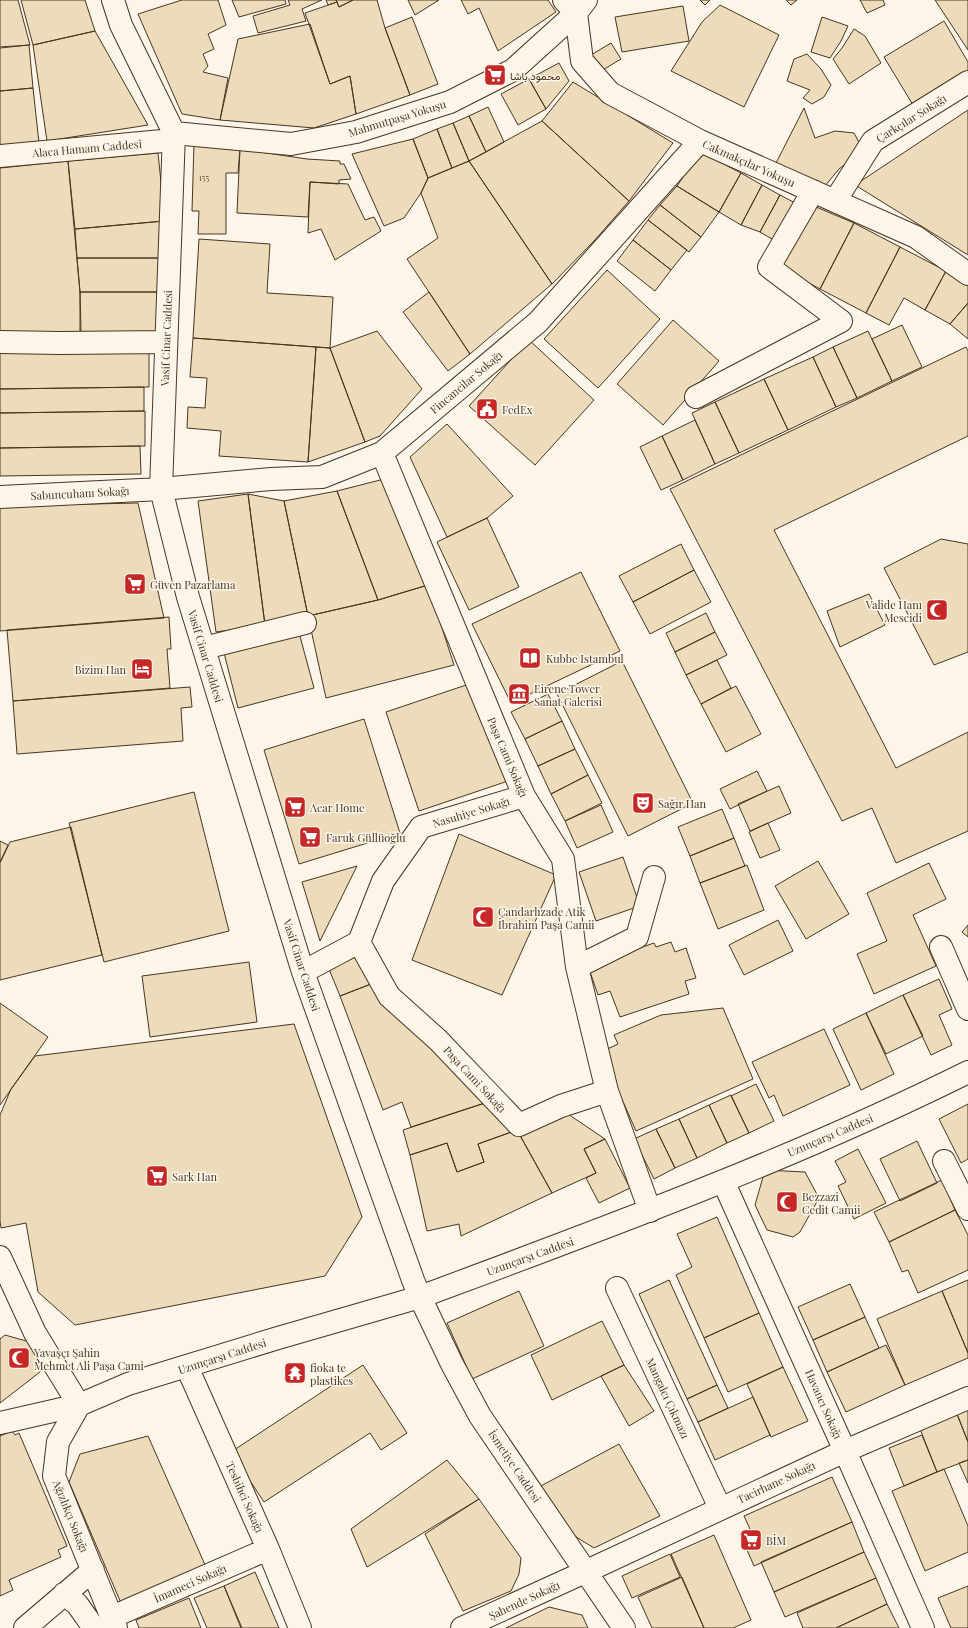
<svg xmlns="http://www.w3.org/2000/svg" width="968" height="1628" font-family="'Playfair Display',Vazirmatn,serif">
<rect width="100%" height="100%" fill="#fbf6e9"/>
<!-- building -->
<path fill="#ecdcbc" stroke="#4a3520" d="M0 0H18L30 45 0 47Z
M21 0H85L95 31 33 45Z
M182 0H218L226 25 208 34 214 49 203 54 208 66 203 72 228 78 220 120 182 114 138 14Z
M232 0H285L286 4 239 17Z
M288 0H322L302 9 306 21 258 33 253 16 290 5Z
M326 0H336L337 2 328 5Z
M336 0H353L339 7Z
M353 0H377L385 28 410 95 356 114 350 76 330 84 305 13 337 2 339 7Z
M408 0H439L415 15Z
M461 0H548L556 12 498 51 479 8 468 14Z
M700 0H710L705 5Z
M786 0H797L791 5Z
M860 0H883L885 5 867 13Z
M935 0H968V50Z
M720 5 779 35 744 107 671 71 702 22Z
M683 6 689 41 622 52 615 17Z
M412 17 438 84 410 95 385 28Z
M822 17 848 26 841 41 830 58 811 52Z
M944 21 968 62V72L913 105 884 57Z
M310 24 330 84 350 76 356 114 314 128 220 120 238 39Z
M854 29 865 36 881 63 849 84 833 59 842 48Z
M95 31 148 125 47 141 33 45Z
M611 43 621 59 601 71 591 55Z
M29 45 33 88 0 91V48Z
M807 54 821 69 831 85 824 97 812 104 803 98 810 90 787 81 794 59Z
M559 63 569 81 546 109 529 79Z
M529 79 546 109 518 125 501 94Z
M573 82 673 143 629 201 542 121Z
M33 88 39 143 0 147V91Z
M488 107 504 142 486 152 469 116Z
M804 108 815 138 835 131 854 133 863 150 839 169 820 192 776 163Z
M968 110V255L855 185Z
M469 116 486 152 469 161 453 123Z
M542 121 629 201 594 241 552 284 469 161Z
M453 123 469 161 452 168 437 129Z
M437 129 452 168 428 178 413 139Z
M413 139 428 178 421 193 404 218 384 226 352 154Z
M194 143 240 149 238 173H226V234H198L199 211H192Z
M240 149 307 159 340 161V164H344L351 179 339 180V184L310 182 308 217 237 213Z
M700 152 741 173 719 212 677 186Z
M158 153 165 221 75 229 68 161Z
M68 161 80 292 81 332 0 339V168Z
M469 161 552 284 470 354 407 259 438 238 421 193 428 178Z
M741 173 762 185 741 225 719 212Z
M310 182 348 184 365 220 374 217 381 231 335 260 321 229 308 233Z
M762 185 780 195 760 232 741 225Z
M677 186 719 212 701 237 660 205Z
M780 195 799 205 779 243 760 232Z
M809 204 854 223 820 289 780 267Z
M660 205 701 237 689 252 648 220Z
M648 220 687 250 671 270 633 240Z
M163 221 167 258H77L75 229Z
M854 223 900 247 866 313 820 289Z
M199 239 270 244 267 293 333 297 330 348 193 338Z
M633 240 671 270 655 291 617 261Z
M900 247 946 271 925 310 904 298 889 325 866 313Z
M77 258H167V292H80Z
M607 270 660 319 598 388 544 339Z
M946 271 968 284V303L950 324 925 310Z
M80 292H167L154 340 80 341Z
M429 292 470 354 448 371 403 312Z
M968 303V339L950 324Z
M673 320 719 361 663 425 617 384Z
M902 325 922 367 892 381 872 339Z
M377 331 422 389 380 436 365 442 330 348Z
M868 331 892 381 857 398 833 347Z
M193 338 316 347 308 462 219 456 221 431 187 428 188 407 205 408 207 378 190 377Z
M529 340 594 400 535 465 469 406Z
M149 345V387L0 389V346Z
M316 347 330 348 365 442 308 462Z
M833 347 857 398 836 407 813 357Z
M966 347 968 351V436L774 530 896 768 968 732V831L896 863 872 808 842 821 670 489Z
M813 357 836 407 788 430 764 379Z
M764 379 788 430 739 453 715 402Z
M144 387V411L0 413V389Z
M715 402 739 453 715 464 692 413Z
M145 411V446L0 448V413Z
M695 420 715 464 683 480 662 436Z
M447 424 513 496 487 518 447 537 410 457Z
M662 436 683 480 661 490 640 447Z
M140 446 141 474 0 476V448Z
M388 478 428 585 378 600 337 491Z
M337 491 378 600 308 616 284 501Z
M248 494 284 501 308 616 265 625Z
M248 494 265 625 216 632 198 501Z
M138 503 164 618 0 631V506Z
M487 518 519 587 469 610 437 542Z
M941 539 968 544V652L934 665 884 568Z
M681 544 694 570 633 602 619 576Z
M694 570 711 602 650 634 633 602Z
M581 572 620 651 511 703 472 624Z
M428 585 454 665 326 698 308 616 378 600Z
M869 594 885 625 840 647 827 611Z
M706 613 715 632 675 652 666 633Z
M169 617 171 649H167L170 688 13 701 7 630Z
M298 629 314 688 238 708 223 649Z
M715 632 727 655 686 675 675 652Z
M717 660 731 688 701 704 686 675Z
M622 661 693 803 628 836 557 694Z
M475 682 508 781 419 811 386 712Z
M736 686 761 734 726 752 701 704Z
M190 687 192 707 181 708 183 741 17 754 13 701Z
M548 694 562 721 525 739 511 712Z
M364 719 400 833 299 864 264 750Z
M562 721 575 749 538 766 525 739Z
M575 749 588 775 551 794 538 766Z
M757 771 767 791 730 809 720 789Z
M588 775 602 803 565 821 551 794Z
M779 786 791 813 750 831 738 804Z
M194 792 229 931 104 962 69 823Z
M601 805 613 832 577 848 565 821Z
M722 809 734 838 690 856 678 827Z
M768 823 780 850 760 858 749 832Z
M71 827 102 955 0 980V863L10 842Z
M459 834 556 875 502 995 412 960Z
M734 838 745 866 700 883 690 856Z
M0 841 8 845 0 862Z
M623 857 640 906 596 921 579 872Z
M818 861 849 914 806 939 775 886Z
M929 863 946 899 913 915 936 966 874 994 857 954 887 941 867 893Z
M747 865 764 910 718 929 700 883Z
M357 866 320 941 302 882Z
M778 920 793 951 744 975 729 945Z
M968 925V937L962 932Z
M671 942 675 952 686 948 696 978 685 981 689 994 620 1017 610 991 598 995 588 966 654 943 656 947Z
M358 956 371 984 340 996 329 969Z
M249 962 257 1022 150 1037 142 976Z
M939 979 952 1009 939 1015 952 1045 931 1055 903 995Z
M371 984 491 1101 411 1127 402 1102 383 1110 340 996Z
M903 995 923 1036 886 1054 866 1013Z
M0 1003 48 1037 0 1105Z
M723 1008 753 1079 636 1131 601 1052 618 1044 614 1035 661 1015Z
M866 1013 894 1074 861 1090 833 1029Z
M294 1024 362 1217 325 1276 75 1325 38 1292 26 1223 1 1228 0 1221V1115L11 1089 35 1056Z
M824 1029 850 1085 783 1116 774 1095 769 1098 752 1062Z
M756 1084 774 1121 749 1133 731 1096Z
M731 1095 749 1133 727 1143 709 1105Z
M491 1101 517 1130 478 1144 484 1162 457 1172 447 1143 410 1155 403 1130Z
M968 1104V1159L961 1163 939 1119Z
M709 1105 727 1143 697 1158 679 1119Z
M559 1108 605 1139 584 1149 596 1173 552 1193 517 1130Z
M679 1119 697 1158 675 1168 656 1129Z
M656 1129 675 1168 654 1179 634 1139Z
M517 1130 552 1193 461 1236 459 1224 427 1231 410 1155 447 1143 457 1172 484 1162 478 1144Z
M605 1139 630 1188 599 1203 586 1178 596 1173 584 1149Z
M917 1141 937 1183 900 1201 880 1159Z
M858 1149 886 1203 854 1219 838 1186 846 1182 835 1161Z
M765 1170 805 1172 819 1198 800 1232 793 1237 767 1230 755 1205Z
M942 1180 955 1210 889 1242 874 1212Z
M955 1210 968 1235V1270L918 1293 908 1270 902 1272 889 1242Z
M717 1217 759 1313 704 1338 676 1275 692 1267 677 1234Z
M669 1280 717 1385 687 1399 639 1294Z
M968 1280V1353L942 1291Z
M850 1284 865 1317 813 1340 798 1307Z
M519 1291 544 1346 472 1379 447 1323Z
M942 1291 968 1353V1358L905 1385 877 1319Z
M759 1313 783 1367 728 1392 704 1338Z
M865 1317 879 1348 827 1372 813 1340Z
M602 1321 624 1365 552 1400 531 1355Z
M5 1335 37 1344 40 1372 0 1403V1339Z
M886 1345 905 1385 846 1412 827 1372Z
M363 1365 407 1433 381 1450 370 1433 264 1502 231 1452Z
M624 1365 654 1411 629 1426 601 1376Z
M783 1367 808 1421 771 1437 747 1384Z
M717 1385 728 1408 698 1422 687 1399Z
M753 1397 770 1435 715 1460 698 1422Z
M968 1409V1442L957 1414Z
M957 1414 968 1442V1460L937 1472 920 1429Z
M12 1431 15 1435 19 1433 67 1546 58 1550 61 1557 9 1580 13 1590 0 1596V1436Z
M922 1435 937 1472 904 1486 889 1448Z
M148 1436 206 1567 121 1603 69 1482 80 1454Z
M619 1444 660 1516 594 1548 568 1532 539 1487Z
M447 1460 479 1499 367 1567 351 1529Z
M968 1460V1483L959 1463Z
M944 1469 968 1526V1552L925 1571 892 1491Z
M832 1477 852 1522 754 1566 740 1534 750 1529 744 1516Z
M479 1499 521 1558 519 1574 511 1591 463 1611 425 1534Z
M852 1522 864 1552 774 1592 761 1562Z
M714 1535 751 1620 733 1628H704L671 1554Z
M864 1552 876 1578 785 1617 774 1592Z
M670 1554 680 1577 632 1598 622 1576Z
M255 1572 279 1628H242L224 1586Z
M682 1577 704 1628H652L638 1597Z
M876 1578 887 1604 836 1628H803L797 1613Z
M224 1586 241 1628H207L194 1598Z
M968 1586V1628H951L938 1598Z
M189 1598 201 1628H139L136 1620Z
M887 1604 899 1628H836Z
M549 1607 582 1615 588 1628H506Z"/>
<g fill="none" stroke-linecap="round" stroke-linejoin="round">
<!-- pedestrian casing -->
<g stroke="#4a3520" stroke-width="24">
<path id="pedestrian" d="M113 0 121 25 174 133 161 489 188 597 303 972 413 1280 420 1297
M564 0 576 13 582 61 610 93 700 141 916 237 968 274
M174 133 291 144 356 132 450 102 513 70 576 13 586 0
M0 156 173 140
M835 201 873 141 968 82
M0 342 60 343 166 342
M696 397 841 321 769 267 813 191
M382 453 524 796 563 859 577 967 607 1091 650 1211
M0 497 161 489 271 479 322 477 382 453 538 322 700 141
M204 648 305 623
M359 942 389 996 438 1040 519 1125 561 1106 607 1091
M577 967 637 937 654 877
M303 972 359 942 383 881 421 827 524 796
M0 1257 35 1333 79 1405 0 1423
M617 1288 720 1508
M187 1367 268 1549 300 1628
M112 1617 268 1549"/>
</g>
<!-- minor casing -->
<g stroke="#4a3520" stroke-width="24">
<path id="minor" d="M941 947 968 1009
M944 1161 968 1209
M723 1181 845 1451 923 1628
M420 1297C605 1228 791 1160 968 1072
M587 1571 845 1451 968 1398"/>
</g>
<!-- tertiary casing -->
<g stroke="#4a3520" stroke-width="24">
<path id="tertiary" d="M64 1594 77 1604 94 1628
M25 1628 93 1570
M116 1628 54 1476 58 1442 79 1405 128 1384 278 1338 420 1297 452 1364 480 1416 624 1628
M462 1628 587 1571"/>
</g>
<!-- pedestrian -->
<use href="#pedestrian" stroke="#fbf6e9" stroke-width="22"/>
<!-- minor -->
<use href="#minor" stroke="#fbf6e9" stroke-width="22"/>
<!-- tertiary -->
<use href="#tertiary" stroke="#fbf6e9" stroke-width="22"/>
</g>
<!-- icons -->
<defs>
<g id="supermarket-square" transform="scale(1.15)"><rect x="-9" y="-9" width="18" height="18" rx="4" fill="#c62828" stroke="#fbf6e9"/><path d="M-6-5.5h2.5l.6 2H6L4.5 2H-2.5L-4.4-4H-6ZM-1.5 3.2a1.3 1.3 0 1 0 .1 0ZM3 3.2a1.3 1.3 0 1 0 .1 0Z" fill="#fff"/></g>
<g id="civic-square" transform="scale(1.15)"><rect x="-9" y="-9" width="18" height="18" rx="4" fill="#c62828" stroke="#fbf6e9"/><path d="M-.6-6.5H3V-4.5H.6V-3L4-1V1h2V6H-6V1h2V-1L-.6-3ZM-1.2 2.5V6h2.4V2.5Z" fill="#fff"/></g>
<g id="mosque-square" transform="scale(1.15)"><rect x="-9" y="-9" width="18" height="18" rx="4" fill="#c62828" stroke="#fbf6e9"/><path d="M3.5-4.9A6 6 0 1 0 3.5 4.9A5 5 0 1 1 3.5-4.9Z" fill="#fff"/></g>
<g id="library-square" transform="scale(1.15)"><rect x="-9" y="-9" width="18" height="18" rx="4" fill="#c62828" stroke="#fbf6e9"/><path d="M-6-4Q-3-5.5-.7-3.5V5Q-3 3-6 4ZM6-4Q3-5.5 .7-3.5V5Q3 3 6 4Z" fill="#fff"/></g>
<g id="hotel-square" transform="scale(1.15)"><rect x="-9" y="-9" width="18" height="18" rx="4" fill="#c62828" stroke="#fbf6e9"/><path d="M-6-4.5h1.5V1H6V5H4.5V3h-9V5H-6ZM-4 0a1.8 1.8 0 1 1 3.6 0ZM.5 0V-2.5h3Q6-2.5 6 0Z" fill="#fff"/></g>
<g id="museum-square" transform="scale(1.15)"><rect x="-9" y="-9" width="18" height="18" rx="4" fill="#c62828" stroke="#fbf6e9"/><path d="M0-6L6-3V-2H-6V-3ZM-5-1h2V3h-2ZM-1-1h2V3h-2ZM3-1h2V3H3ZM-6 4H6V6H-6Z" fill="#fff"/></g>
<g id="theatre-square" transform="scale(1.15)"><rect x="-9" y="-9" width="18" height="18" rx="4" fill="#c62828" stroke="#fbf6e9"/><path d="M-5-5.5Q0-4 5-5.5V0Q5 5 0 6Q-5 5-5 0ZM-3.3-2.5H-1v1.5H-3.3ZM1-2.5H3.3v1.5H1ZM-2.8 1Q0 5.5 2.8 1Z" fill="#fff"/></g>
<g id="temple-square" transform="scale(1.15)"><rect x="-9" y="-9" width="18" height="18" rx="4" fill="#c62828" stroke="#fbf6e9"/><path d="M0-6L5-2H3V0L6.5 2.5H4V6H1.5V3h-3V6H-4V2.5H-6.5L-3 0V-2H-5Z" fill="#fff"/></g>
</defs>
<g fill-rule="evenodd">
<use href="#supermarket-square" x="495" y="75"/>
<use href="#civic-square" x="487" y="409"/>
<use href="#supermarket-square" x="135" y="584"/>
<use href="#mosque-square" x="937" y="610"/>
<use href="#library-square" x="530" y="658"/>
<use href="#hotel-square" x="142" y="669"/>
<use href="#museum-square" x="519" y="694"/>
<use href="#theatre-square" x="643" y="803"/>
<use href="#supermarket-square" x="295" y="807"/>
<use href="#supermarket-square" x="310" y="837"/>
<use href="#mosque-square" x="483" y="917"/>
<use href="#supermarket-square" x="157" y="1176"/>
<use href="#mosque-square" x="787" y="1202"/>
<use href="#mosque-square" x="19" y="1358"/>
<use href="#temple-square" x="295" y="1373"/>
<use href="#supermarket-square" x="751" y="1540"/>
</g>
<g text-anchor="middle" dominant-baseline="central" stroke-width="3" stroke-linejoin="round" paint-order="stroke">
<!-- number labels -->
<g font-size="9" fill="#725f47">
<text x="204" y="177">155</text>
</g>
<!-- poi labels -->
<g font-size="11" fill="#4a3520" stroke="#fbf6e9" text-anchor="start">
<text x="510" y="75">محمود باشا</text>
<text x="502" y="409">FedEx</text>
<text x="150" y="584">Güven Pazarlama</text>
<text x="922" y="604" text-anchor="end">Valide Hanı<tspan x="922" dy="13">Mescidi</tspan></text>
<text x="546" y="658">Kubbe Istambul</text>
<text x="126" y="669" text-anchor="end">Bizim Han</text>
<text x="534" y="688">Eirene Tower<tspan x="534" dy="13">Sanat Galerisi</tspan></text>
<text x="658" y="803">Sağır Han</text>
<text x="310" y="807">Acar Home</text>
<text x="326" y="837">Faruk Güllüoğlu</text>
<text x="498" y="911">Çandarlızade Atik<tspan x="498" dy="13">İbrahim Paşa Camii</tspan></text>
<text x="172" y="1176">Sark Han</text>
<text x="802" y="1196">Bezzazi<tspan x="802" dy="13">Cedit Camii</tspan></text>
<text x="34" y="1352">Yavaşçı Şahin<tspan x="34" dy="13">Mehmet Ali Paşa Cami</tspan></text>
<text x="310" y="1367">fioka te<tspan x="310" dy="13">plastikes</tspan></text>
<text x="766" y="1540">BİM</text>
</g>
<!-- street labels -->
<g font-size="11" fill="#4a3520" stroke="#fbf6e9">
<text transform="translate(397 118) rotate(-17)">Mahmutpaşa Yokuşu</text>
<text transform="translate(911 118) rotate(-32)">Çarkçılar Sokağı</text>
<text transform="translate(87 148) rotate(-5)">Alaca Hamam Caddesi</text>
<text transform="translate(749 163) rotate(24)">Cakmakçılar Yokuşu</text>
<text transform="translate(166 338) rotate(-88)">Vasif Cinar Caddesi</text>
<text transform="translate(466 382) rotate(-40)">Fincancilar Sokağı</text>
<text transform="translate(80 493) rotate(-3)">Sabuncuhanı Sokağı</text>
<text transform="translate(206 656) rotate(73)">Vasif Cinar Caddesi</text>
<text transform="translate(508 757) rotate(67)">Paşa Cami Sokağı</text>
<text transform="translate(471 812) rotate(-17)">Nasuhiye Sokağı</text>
<text transform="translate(302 965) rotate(72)">Vasif Cinar Caddesi</text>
<text transform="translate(475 1079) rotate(47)">Paşa Cami Sokağı</text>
<text transform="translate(830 1135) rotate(-23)">Uzunçarşı Caddesi</text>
<text transform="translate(530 1256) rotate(-20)">Uzunçarşı Caddesi</text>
<text transform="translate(222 1356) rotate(-18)">Uzunçarşı Caddesi</text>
<text transform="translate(668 1398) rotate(65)">Mangalcı Çıkmazı</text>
<text transform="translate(824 1404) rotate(66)">Havancı Sokağı</text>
<text transform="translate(515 1466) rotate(56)">İsmetiye Caddesi</text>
<text transform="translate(776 1482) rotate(-25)">Tacirhane Sokağı</text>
<text transform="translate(245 1497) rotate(66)">Tesbihci Sokağı</text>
<text transform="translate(71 1516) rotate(68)">Ağızlıkçı Sokağı</text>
<text transform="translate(190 1583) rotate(-24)">İmameci Sokağı</text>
<text transform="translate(524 1600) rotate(-25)">Şahende Sokağı</text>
</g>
</g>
</svg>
